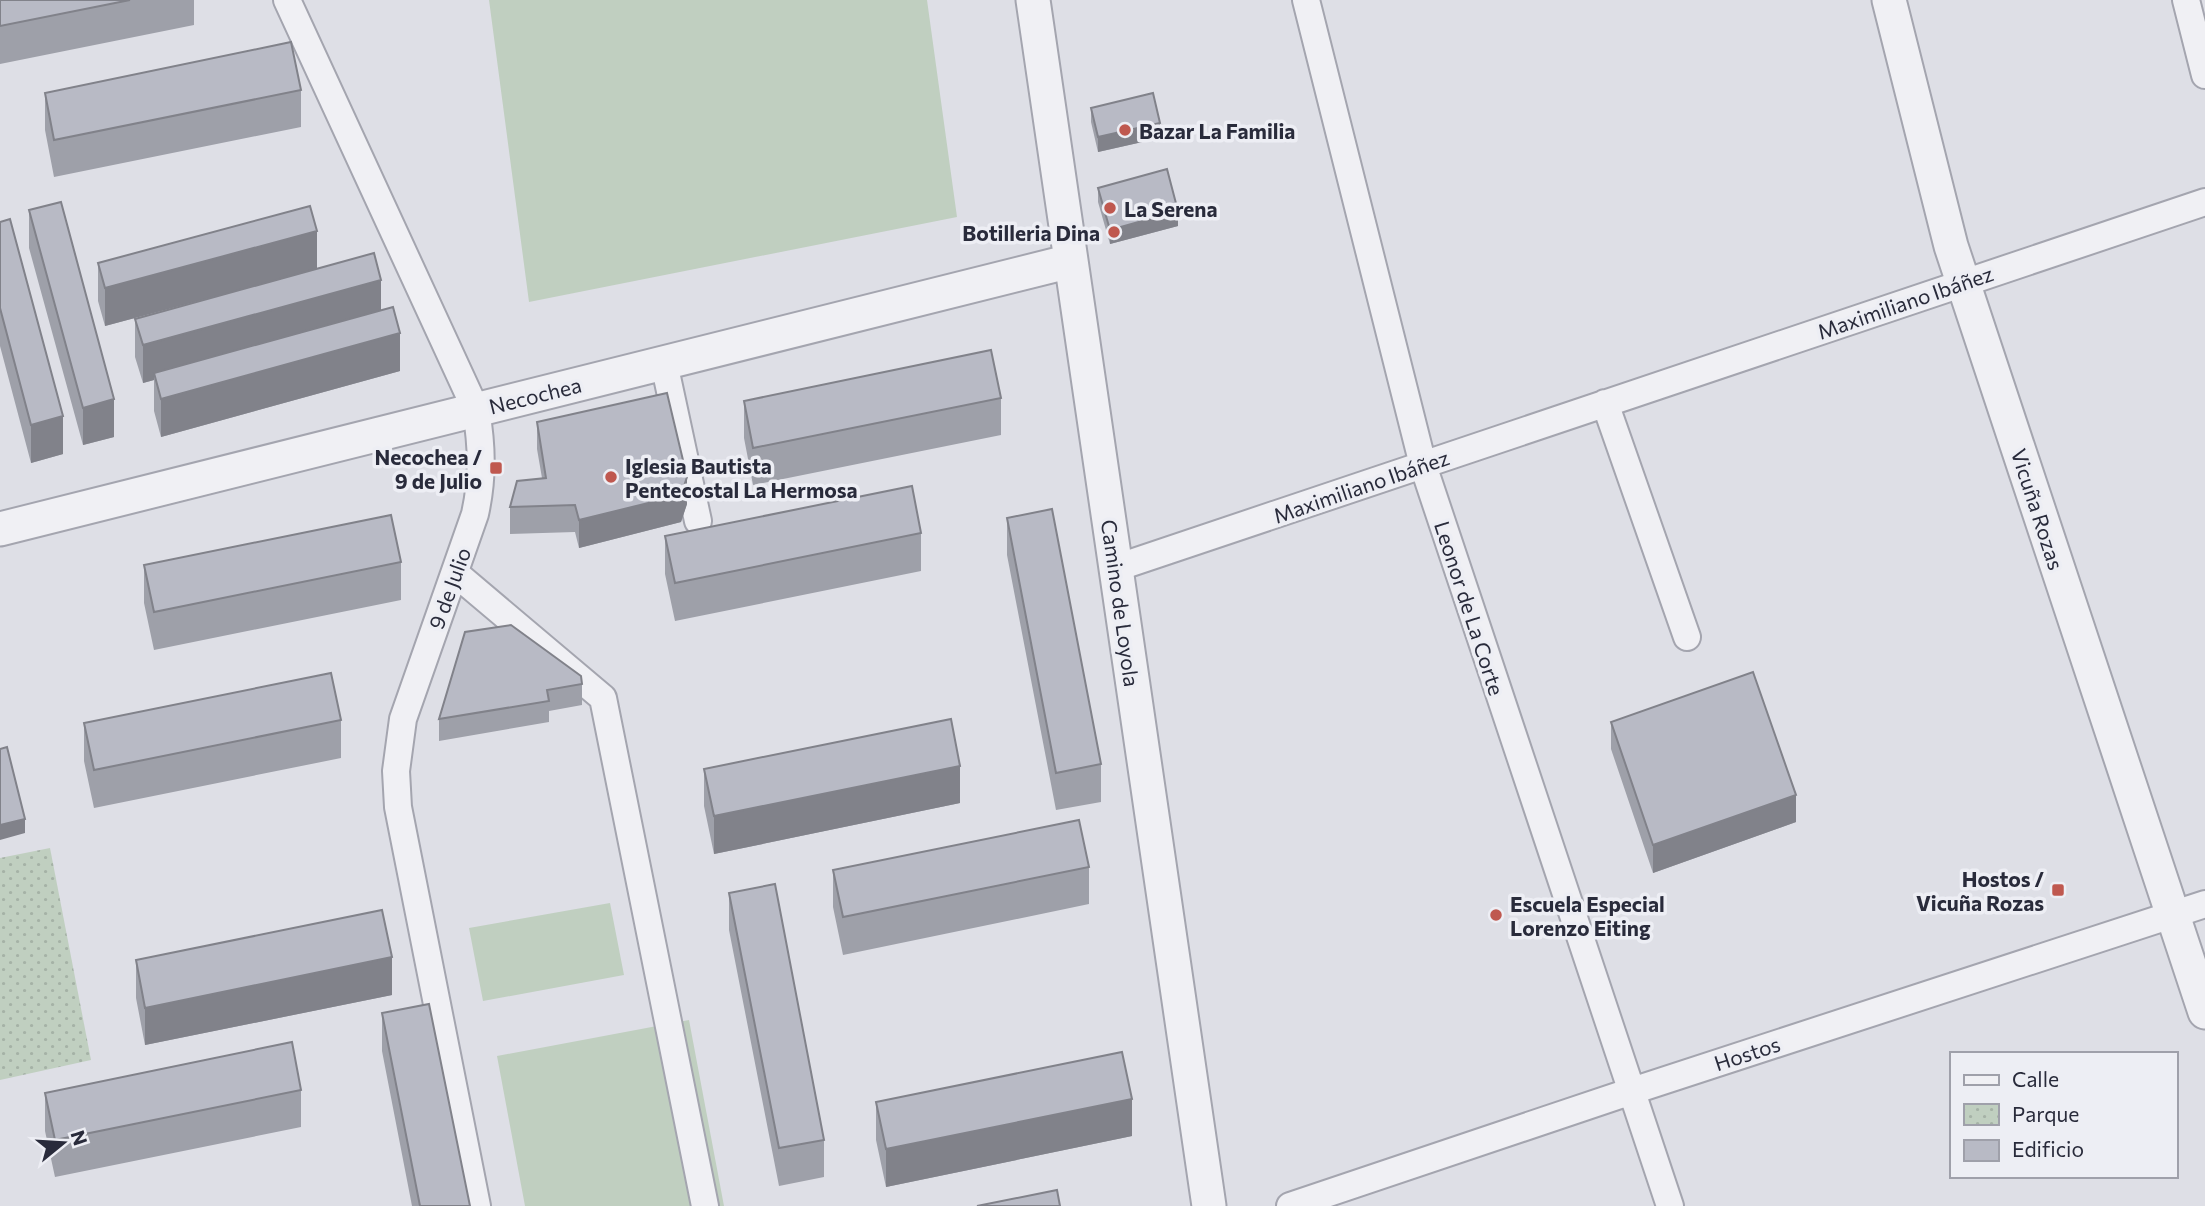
<svg xmlns="http://www.w3.org/2000/svg" width="2205" height="1206" font-family="Commissioner,sans-serif">
<defs>
<pattern id="park-dots" width="8" height="8" patternUnits="userSpaceOnUse" patternTransform="scale(1.75)"><rect width="8" height="8" fill="#c0cfc0"/><path d="M2 2h.1M6 6h.1" fill="none" stroke="#a5b2a6" stroke-width="1.8" stroke-linecap="round"/></pattern>
</defs>
<rect width="100%" height="100%" fill="#dedfe6"/>
<!-- green -->
<path fill="#c0cfc0" d="M489 0H927L957 217 529 302Z
M610 903 624 975 483 1001 469 928Z
M689 1020 724 1206H525L497 1056Z"/>
<!-- park -->
<path fill="url(#park-dots)" d="M50 848 91 1060 0 1080V858Z"/>
<g fill="none" stroke-linecap="round" stroke-linejoin="round">
<!-- minor casing -->
<g stroke="#a4a5af" stroke-width="30">
<path id="minor" d="M287 0 476 410C482 446 483 478 475 514L403 719 396 771 398 807 477 1206
M1306 0 1423 465 1670 1206
M2186 0 2205 75
M664 363 698 521
M1605 403 1687 637
M1116 568 2205 202
M455 573 603 698 705 1206
M1290 1206 1632 1091 2205 904"/>
</g>
<!-- tertiary casing -->
<g stroke="#a4a5af" stroke-width="37">
<path id="tertiary" d="M1033 0 1209 1206
M1889 0 1951 246 2205 1012
M0 529 1071 261"/>
</g>
<!-- minor -->
<use href="#minor" stroke="#f0f0f4" stroke-width="26"/>
<!-- tertiary -->
<use href="#tertiary" stroke="#f0f0f4" stroke-width="33"/>
</g>
<!-- wall -->
<path fill="#9ea0a9" d="M0 0H194V25L0 64Z
M301 90V127L54 177 45 130V93Z
M1091 108 1160 138 1098 152 1091 122Z
M1098 188 1178 226 1110 244 1098 202Z
M29 210 114 437 83 445 29 248Z
M0 222 63 454 31 463 0 346Z
M98 263 317 269 105 326 98 301Z
M381 310 400 371 161 437 154 411V380L143 383 135 357V319Z
M1001 398V435L753 485 744 438V401Z
M537 422 687 504 681 522 579 548 575 532 510 534V507L542 478 537 449Z
M1007 518 1101 764V802L1056 810 1007 555Z
M921 533V571L675 621 665 574V536Z
M401 562V600L154 650 144 603V565Z
M581 676 582 684V705L549 711V722L439 741V719Z
M341 720V758L94 808 84 761V723Z
M1611 722 1796 822 1653 873 1611 749Z
M704 769 960 803 714 854 704 806Z
M1089 867V904L843 955 833 907V870Z
M729 893 824 1140V1177L779 1186 729 930Z
M136 960 392 995 145 1045 136 998Z
M382 1013 470 1206H412L382 1051Z
M301 1090V1127L55 1177 45 1131V1093Z
M876 1102 1132 1136 886 1187 876 1140Z"/>
<!-- shaded-wall -->
<path fill="#81828a" d="M1160 123V138L1098 152V137Z
M1178 211V226L1110 244V230Z
M317 231V269L105 326V288Z
M381 280V317L154 373V380L143 383V345Z
M400 333V371L161 437V399Z
M114 399V437L83 445V408Z
M63 416V454L31 463V425Z
M687 477V504L681 522 579 548V520Z
M960 766V803L714 854V816Z
M1796 795V822L1653 873V845Z
M25 819V833L0 840V825Z
M392 957V995L145 1045V1008Z
M1132 1099V1136L886 1187V1149Z"/>
<!-- building -->
<path fill="#b8bac5" stroke="#81828a" stroke-width="2" d="M0 0H130L0 26Z
M291 42 301 90 54 140 45 93Z
M1153 93 1160 123 1098 137 1091 108Z
M1167 169 1178 211 1110 230 1098 188Z
M61 202 114 399 83 408 29 210Z
M310 206 317 231 105 288 98 263Z
M10 219 63 416 31 425 0 308V222Z
M374 253 381 280 143 345 135 319Z
M393 307 400 333 161 399 154 373Z
M991 350 1001 398 753 448 744 401Z
M667 393 687 477 681 495 579 520 575 505 510 507 517 481 546 478 537 422Z
M912 486 921 533 675 583 665 536Z
M1052 509 1101 764 1056 773 1007 518Z
M391 515 401 562 154 612 144 565Z
M511 625 581 676 582 684 547 690 549 701 439 719 465 632Z
M1753 672 1796 795 1653 845 1611 722Z
M331 673 341 720 94 770 84 723Z
M951 719 960 766 714 816 704 769Z
M7 747 25 819 0 825V749Z
M1079 820 1089 867 843 917 833 870Z
M775 884 824 1140 779 1148 729 893Z
M382 910 392 957 145 1008 136 960Z
M429 1004 470 1206H420L382 1013Z
M292 1042 301 1090 55 1140 45 1093Z
M1122 1052 1132 1099 886 1149 876 1102Z
M1057 1190 1060 1206H977Z"/>
<!-- markers -->
<g fill="#bf584f" stroke="#edeef4" stroke-width="2.5">
<circle cx="1125" cy="130" r="7"/>
<circle cx="1110" cy="208" r="7"/>
<circle cx="1114" cy="232" r="7"/>
<rect x="489" y="461" width="14" height="14" rx="3.5"/>
<circle cx="611" cy="477" r="7"/>
<rect x="2051" y="883" width="14" height="14" rx="3.5"/>
<circle cx="1496" cy="915" r="7"/>
</g>
<g text-anchor="middle" dominant-baseline="central" stroke-width="7" stroke-linejoin="round" paint-order="stroke">
<!-- poi labels -->
<g font-size="21" font-weight="bold" fill="#292b3b" stroke="#edeef4" text-anchor="start">
<text x="1139" y="130">Bazar La Familia</text>
<text x="1124" y="208">La Serena</text>
<text x="1100" y="232" text-anchor="end">Botilleria Dina</text>
<text x="482" y="456" text-anchor="end">Necochea /<tspan x="482" dy="24">9 de Julio</tspan></text>
<text x="625" y="465">Iglesia Bautista<tspan x="625" dy="24">Pentecostal La Hermosa</tspan></text>
<text x="2044" y="878" text-anchor="end">Hostos /<tspan x="2044" dy="24">Vicuña Rozas</tspan></text>
<text x="1510" y="903">Escuela Especial<tspan x="1510" dy="24">Lorenzo Eiting</tspan></text>
</g>
<!-- street labels -->
<g font-size="21" fill="#292b3b" stroke="#edeef4">
<text transform="translate(1905 302) rotate(-19)">Maximiliano Ibáñez</text>
<text transform="translate(535 395) rotate(-14)">Necochea</text>
<text transform="translate(1361 486) rotate(-19)">Maximiliano Ibáñez</text>
<text transform="translate(2038 509) rotate(72)">Vicuña Rozas</text>
<text transform="translate(449 588) rotate(-70)">9 de Julio</text>
<text transform="translate(1121 603) rotate(82)">Camino de Loyola</text>
<text transform="translate(1470 608) rotate(72)">Leonor de La Corte</text>
<text transform="translate(1747 1053) rotate(-18)">Hostos</text>
</g>
</g>
<!-- legend -->
<rect x="1950" y="1052" width="228" height="126" fill="#edeef4" stroke="#9fa0aa" stroke-width="2"/>
<rect x="1964" y="1075" width="35" height="10" fill="#f0f0f4" stroke="#9fa0aa" stroke-width="2"/>
<text x="2012" y="1087" font-size="21" fill="#292b3b">Calle</text>
<rect x="1964" y="1104" width="35" height="21" fill="url(#park-dots)" stroke="#9fa0aa" stroke-width="2"/>
<text x="2012" y="1122" font-size="21" fill="#292b3b">Parque</text>
<rect x="1964" y="1140" width="35" height="21" fill="#b8bac5" stroke="#9fa0aa" stroke-width="2"/>
<text x="2012" y="1157" font-size="21" fill="#292b3b">Edificio</text>
<!-- north arrow -->
<g transform="translate(63 1143) rotate(72)" stroke="#edeef4" stroke-width="5" paint-order="stroke">
<path d="M0-5L12 26L0 18L-12 26Z" fill="#292b3b"/>
<text y="-10" font-size="19" font-weight="bold" text-anchor="middle" fill="#292b3b">N</text>
</g>
</svg>
